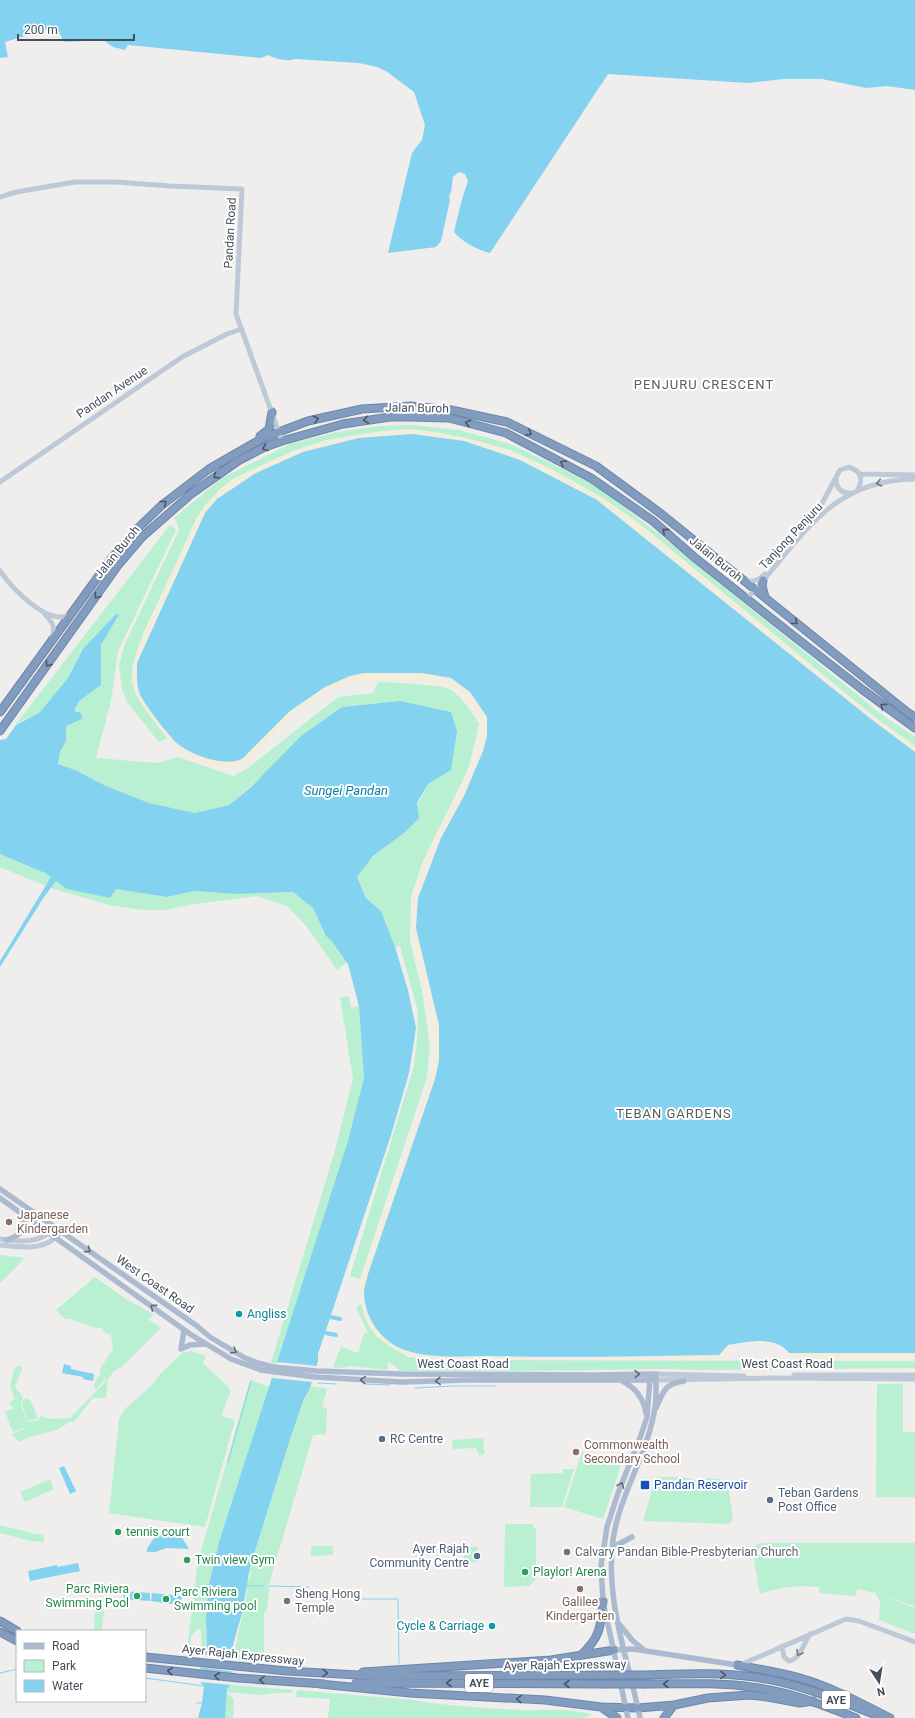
<svg xmlns="http://www.w3.org/2000/svg" width="915" height="1718" font-family="Roboto,sans-serif">
<rect width="100%" height="100%" fill="#f0eded"/>
<!-- green -->
<path fill="#b8f0d1" d="M412 425 459 430 510 444 594 484 664 538 882 715 915 737V746L872 715 641 525 605 499 551 469 510 450 466 438 410 429 384 431 326 440 293 451 229 482 211 499 197 518 145 630 132 680 137 696 167 738 159 742 127 702 122 689 119 665 125 644 179 530 177 523 174 518 222 478 290 444 337 432 380 426Z
M170 525 176 530 118 651 111 701 96 758 157 763 178 757 233 776 248 768 338 697 373 693 378 682C389 682 441 685 449 689 463 697 471 711 479 724L469 767 423 861 411 897 410 940 423 996 430 1048 427 1077 360 1279 350 1276 414 1066 417 1041 418 1012 400 946 395 947 381 911 366 898 357 877 373 856 404 833 428 784 451 770 400 701 342 707 229 805 195 813 149 803 106 786 75 770 58 764 60 752 66 741V726L79 701 101 685V645L119 616 83 649 68 678 39 713 16 724Z
M0 854 45 873 51 877 46 886 0 867Z
M56 881 92 893 110 898 116 889 167 897 194 891 236 894 293 892 313 908 326 936 331 940 347 962 337 970 307 927 287 906 257 896 194 904 165 910H143L109 905 51 888Z
M349 996 351 1008 359 1006 364 1078 349 1141 276 1364 271 1363 335 1150 353 1079 340 998Z
M0 1255 25 1258 0 1283Z
M95 1277 126 1299 153 1314 149 1320 161 1328 124 1365 114 1371 108 1379 106 1398H93L73 1423 71 1421 57 1430 29 1437 19 1442 12 1434 24 1429 21 1420 23 1428 13 1432 5 1412 16 1408H13L9 1403 15 1398 10 1387 15 1367 21 1366 22 1369 15 1387 23 1397 21 1406 28 1422 38 1420 42 1415 43 1417 52 1419 70 1418 106 1381 104 1374 105 1380 96 1389 94 1387C94 1383 98 1375 102 1374L100 1373V1369L113 1349 111 1335 105 1333 102 1328 92 1327 71 1319H65L56 1310Z
M361 1304 368 1324 376 1336 407 1357 432 1360 915 1361V1368L698 1370 663 1369 523 1371H400L388 1361V1370L351 1366 341 1368 333 1367 341 1347 358 1353 364 1333H368L356 1308Z
M191 1351 206 1356 203 1363 231 1390 221 1416 235 1420 205 1527 109 1513 119 1419 126 1408 152 1385 160 1374 182 1353Z
M250 1380 269 1387 219 1542 209 1584 206 1618 207 1649 201 1653 200 1656H192L193 1653H197L198 1650 202 1649 201 1630 197 1629 191 1637 190 1649H187L198 1562Z
M877 1384H903V1432H915V1497H876Z
M311 1386 327 1389 322 1407 327 1408 326 1434 313 1435 270 1581 267 1609 264 1613V1656L263 1660 248 1658 250 1663 240 1662 237 1656 232 1653 236 1645 246 1597 247 1590H245L247 1579H249L252 1571 248 1574 250 1567 303 1401Z
M27 1398 31 1401 38 1418 28 1421 22 1405 23 1400Z
M484 1438 483 1448 485 1453 480 1456 476 1448 453 1449 452 1440Z
M582 1452 621 1465 603 1519 564 1507Z
M563 1469H574L562 1507H530L531 1474 563 1473Z
M656 1477H683L693 1480 708 1478 725 1480 728 1486 733 1520 729 1524 643 1521Z
M50 1479 54 1489 25 1502 20 1492Z
M505 1524H532L536 1530V1579L529 1586 504 1587Z
M0 1525 35 1534H43L44 1542 31 1541 0 1533Z
M762 1543H915V1606L884 1596 915 1608V1634L879 1620 880 1602 876 1593 857 1589 856 1596 819 1593V1587C798 1585 780 1587 760 1594L753 1553 755 1546Z
M311 1546H333V1555L311 1556Z
M464 1547H478V1562H464Z
M95 1610 104 1611 102 1631 94 1630Z
M230 1685 292 1690V1693H274L260 1695 226 1692 227 1688Z
M297 1690 413 1700C448 1706 484 1708 520 1710 544 1710 568 1708 591 1714L584 1718H328L330 1699 296 1697Z
M226 1694 230 1695 234 1700 233 1718H225Z"/>
<!-- sand -->
<path fill="#f2eddc" d="M410 429C500 438 569 472 641 525L872 715 915 746V752L871 719 597 500 149 708 178 744 195 753 242 759 290 711 325 687 350 676 364 673H422L451 678 470 692 487 717V736L483 751 464 796 441 838 418 898 429 983 439 1025V1061L435 1079 368 1274 364 1291 367 1313 428 1355 563 1358 719 1355 728 1345 727 1359H430C422 1357 413 1357 405 1354 387 1347 367 1331 363 1311 361 1301 362 1290 362 1280L431 1076C433 1064 435 1052 434 1040 429 983 400 943 418 883 422 869 426 856 432 843 445 816 485 752 481 724 480 720 478 716 476 713 465 692 447 686 426 683 399 680 366 679 340 687 323 693 293 715 280 728 267 741 256 759 239 766 230 770 218 767 209 765 202 763 192 761 186 757 174 749 143 708 136 695 134 689 132 683 132 677 130 652 165 589 177 563 185 545 192 524 203 508 210 499 220 488 229 482 237 476 248 472 256 468 305 443 356 432 410 429Z
M789 1353H915V1361L788 1360Z"/>
<!-- water -->
<path fill="#83d2ef" d="M0 0H915V90L887 86 866 88 822 79H784L748 83 608 74 490 253C478 250 462 242 454 232L462 199 468 181 465 174 459 172 453 177 451 192 449 196 450 200 441 241 436 247 388 253 412 153 422 140 425 125 414 92 386 71 377 67 359 63 295 59C287 62 276 59 268 55L261 58 128 45 125 50 113 47 103 40 64 42 59 32 48 29 5 42 8 57 0 58Z
M412 434 464 441 520 460 597 500 871 719 915 752V1353H789C776 1335 748 1342 728 1345L719 1355C643 1356 566 1358 489 1356 463 1356 429 1359 405 1350 381 1342 364 1317 364 1292 364 1286 367 1280 368 1274L435 1079 439 1061V1025L416 928 418 898 441 838 464 796 483 751 487 736V717L470 692 451 678 422 673H364L350 676 325 687 290 711 242 759C224 767 195 756 179 745 171 739 143 703 140 694 136 684 137 673 137 663L205 513 217 499 256 473 303 452 359 438Z
M116 614 119 615 101 645V685L79 701 74 711 81 713 82 719 66 726V741L60 752 58 764 75 770 106 786 149 803 195 813 229 805 250 788 301 736 342 707 400 701 451 712 457 732 451 770 428 784 417 803 419 818 404 833 373 856 357 877 366 898 381 911 395 947 408 990 416 1028 409 1073 391 1135 318 1354V1361L310 1388 303 1401 290 1440 250 1567 242 1613 231 1652 237 1658 229 1687 227 1688 225 1718H198L202 1703 204 1686 201 1683 200 1654 207 1649 206 1618 209 1584 219 1542 348 1141 364 1078 359 1006 348 964 331 940 326 936 313 908 293 892 236 894 194 891 167 897 116 889 110 898 67 889 56 881 44 897 0 967V961L51 877 45 873 0 854V740L6 739 16 725 39 713 68 678 83 649Z
M64 1364 71 1366V1369L94 1374 93 1381 83 1379V1377L62 1373Z
M64 1466 76 1491 70 1494 59 1468Z
M168 1532 170 1535 181 1536 189 1549 167 1548 155 1552H147V1549L155 1536Z
M78 1563 80 1571 30 1581 28 1571 57 1565V1567Z
M123 1591 150 1593V1601L124 1599Z
M152 1593 182 1596 180 1605 151 1601Z"/>
<!-- pier -->
<path fill="#f0eded" d="M277 1362 317 1366 312 1382 272 1378Z
M198 1654 239 1658 236 1672 199 1667Z
M199 1669 235 1673 232 1685 199 1682Z"/>
<g fill="none" stroke-linecap="round" stroke-linejoin="round">
<!-- stream -->
<path stroke="#83d2ef" stroke-width="1" d="M318 1383 336 1384
M365 1384 390 1385
M415 1388 453 1386H495
M228 1462 251 1381
M246 1586H264
M270 1586 309 1587
M310 1599H398L399 1663
M192 1658 200 1659
M0 1673 17 1669
M145 1678 204 1686
M197 1703H202"/>
<!-- canal -->
<path stroke="#83d2ef" stroke-width="4" d="M331 1317 340 1319
M326 1333 336 1335"/>
<!-- highway casing -->
<g stroke="#6d87aa" stroke-width="9">
<path id="highway" d="M260 436 269 429 272 412
M763 580 762 586 765 597
M0 712 111 559 136 530 162 505 209 469 263 438 308 421 362 409 411 406 451 410 507 422 596 466 660 513 907 712 915 717
M0 731 119 564 142 537 191 494 238 461 265 447 282 441 343 424 390 417H410L449 418 506 433 591 478 653 521 694 557 800 641 863 690 915 728
M0 1621 17 1631
M0 1632 17 1641
M580 1656C600 1638 601 1627 603 1601
M145 1657 287 1671 376 1676 603 1675
M737 1665C758 1669 779 1672 800 1678 832 1687 860 1703 890 1718
M145 1668 238 1678 324 1684
M363 1672 551 1660 614 1650
M645 1675C681 1674 718 1672 754 1677 799 1683 842 1702 884 1718
M356 1683 604 1684
M320 1684 410 1693 545 1700 601 1707 638 1708 674 1705 708 1698 749 1695 768 1697 800 1703 813 1701
M645 1684C680 1684 716 1682 751 1687 788 1691 822 1705 856 1718
M601 1707 617 1718
M664 1718 674 1705"/>
</g>
<!-- secondary -->
<path stroke="#bec9d7" stroke-width="5" d="M0 197 16 192 75 182H115L170 186 242 189 236 314 282 441
M860 474 915 475
M836 478C836 488 841 494 852 493
M0 482 182 357 227 334 242 329
M802 530 820 507 840 470 849 467 857 471C862 477 862 482 858 489
M0 571C11 587 47 626 69 615
M746 581C754 582 759 580 765 574
M762 582C808 528 836 480 915 479
M746 599 757 588
M44 613C52 623 56 625 52 639
M0 1239C20 1242 40 1244 54 1228
M0 1245C23 1247 45 1252 61 1232
M656 1374 744 1376
M794 1375H915
M656 1380 773 1378 915 1379
M782 1646 784 1657 789 1661C800 1660 804 1642 810 1634
M740 1665 846 1619 859 1621 915 1642"/>
<!-- primary -->
<path stroke="#abbace" stroke-width="5.5" d="M0 1189 197 1326 210 1337 245 1358 258 1363 273 1367 317 1371 402 1374 596 1375 656 1374C656 1387 657 1401 654 1413 646 1457 619 1496 613 1540 605 1601 628 1659 640 1718
M0 1198 190 1334 231 1359 261 1370 315 1377 402 1382 467 1380H656
M6 1240C18 1237 31 1228 20 1214
M181 1349 190 1345 205 1344
M181 1349 184 1330
M622 1381C635 1387 644 1399 646 1413
M656 1408C664 1391 664 1384 684 1381
M612 1550 617 1545 632 1537
M620 1625 632 1640 644 1650
M614 1650 633 1649 737 1665
M628 1718 603 1601 601 1566 607 1527 618 1493 640 1438 647 1417 650 1378"/>
<!-- highway -->
<use href="#highway" stroke="#829cbf" stroke-width="7"/>
<!-- highway-bridge casing -->
<g stroke="#6d87aa" stroke-width="9" stroke-linecap="butt">
<path id="highway-bridge" d="M603 1675H645
M604 1684H645"/>
</g>
<!-- highway-bridge -->
<use href="#highway-bridge" stroke="#829cbf" stroke-width="7"/>
</g>
<!-- one-way arrows -->
<defs><path id="oneway-chevron" d="M-2-3.5L2.5 0L-2 3.5" fill="none" stroke-width="1.6" stroke-linecap="round" stroke-linejoin="round"/></defs>
<g stroke="#4a5765">
<use href="#oneway-chevron" transform="translate(316 419) rotate(-14)"/>
<use href="#oneway-chevron" transform="translate(366 420) rotate(172)"/>
<use href="#oneway-chevron" transform="translate(468 423) rotate(-166)"/>
<use href="#oneway-chevron" transform="translate(529 433) rotate(26)"/>
<use href="#oneway-chevron" transform="translate(265 448) rotate(157)"/>
<use href="#oneway-chevron" transform="translate(563 463) rotate(-152)"/>
<use href="#oneway-chevron" transform="translate(216 476) rotate(146)"/>
<use href="#oneway-chevron" transform="translate(164 503) rotate(-39)"/>
<use href="#oneway-chevron" transform="translate(665 531) rotate(-139)"/>
<use href="#oneway-chevron" transform="translate(97 596) rotate(126)"/>
<use href="#oneway-chevron" transform="translate(795 622) rotate(39)"/>
<use href="#oneway-chevron" transform="translate(48 664) rotate(126)"/>
<use href="#oneway-chevron" transform="translate(883 706) rotate(-143)"/>
<use href="#oneway-chevron" transform="translate(170 1671) rotate(-174)"/>
<use href="#oneway-chevron" transform="translate(325 1673) rotate(2)"/>
<use href="#oneway-chevron" transform="translate(723 1675) rotate(3)"/>
<use href="#oneway-chevron" transform="translate(217 1676) rotate(-173)"/>
<use href="#oneway-chevron" transform="translate(262 1680) rotate(-176)"/>
<use href="#oneway-chevron" transform="translate(449 1683) rotate(-180)"/>
<use href="#oneway-chevron" transform="translate(567 1684) rotate(-180)"/>
<use href="#oneway-chevron" transform="translate(666 1684) rotate(180)"/>
<use href="#oneway-chevron" transform="translate(519 1699) rotate(-177)"/>
</g>
<g stroke="#6f7a86">
<use href="#oneway-chevron" transform="translate(879 483) rotate(168)"/>
<use href="#oneway-chevron" transform="translate(799 1653) rotate(119)"/>
</g>
<g stroke="#5e6a78">
<use href="#oneway-chevron" transform="translate(88 1250) rotate(34)"/>
<use href="#oneway-chevron" transform="translate(153 1307) rotate(-143)"/>
<use href="#oneway-chevron" transform="translate(234 1351) rotate(31)"/>
<use href="#oneway-chevron" transform="translate(637 1374) rotate(-1)"/>
<use href="#oneway-chevron" transform="translate(363 1380) rotate(-177)"/>
<use href="#oneway-chevron" transform="translate(438 1381) rotate(178)"/>
<use href="#oneway-chevron" transform="translate(621 1485) rotate(-69)"/>
</g>
<!-- markers -->
<g fill="#8d6e63" stroke="#fff" stroke-width="1.5">
<circle cx="9" cy="1222" r="4"/>
<circle cx="576" cy="1452" r="4"/>
<circle cx="580" cy="1589" r="4"/>
</g>
<g fill="#0f9aa8" stroke="#fff" stroke-width="1.5">
<circle cx="239" cy="1314" r="4"/>
<circle cx="492" cy="1626" r="4"/>
</g>
<g fill="#5c6f8a" stroke="#fff" stroke-width="1.5">
<circle cx="382" cy="1439" r="4"/>
<circle cx="770" cy="1500" r="4"/>
<circle cx="477" cy="1556" r="4"/>
</g>
<rect fill="#1a4fb4" stroke="#fff" stroke-width="1.5" x="640" y="1480" width="10" height="10" rx="2"/>
<g fill="#2e9e5b" stroke="#fff" stroke-width="1.5">
<circle cx="118" cy="1532" r="4"/>
<circle cx="187" cy="1560" r="4"/>
<circle cx="525" cy="1572" r="4"/>
<circle cx="137" cy="1596" r="4"/>
<circle cx="166" cy="1599" r="4"/>
</g>
<g fill="#6b7280" stroke="#fff" stroke-width="1.5">
<circle cx="567" cy="1552" r="4"/>
<circle cx="287" cy="1601" r="4"/>
</g>
<g text-anchor="middle" dominant-baseline="central" stroke-width="4" stroke-linejoin="round" paint-order="stroke">
<!-- shield labels -->
<g fill="#fff" stroke="#7c848c" stroke-width="1">
<rect x="465" y="1674" width="28" height="18" rx="3"/>
<rect x="822" y="1691" width="28" height="18" rx="3"/>
</g>
<g font-size="11" font-weight="bold" fill="#444f5b">
<text x="479" y="1683">AYE</text>
<text x="836" y="1700">AYE</text>
</g>
<!-- street labels -->
<g font-size="12" fill="#444f5b" stroke="#fff">
<text transform="translate(230 233) rotate(-87)">Pandan Road</text>
<text transform="translate(112 392) rotate(-34)">Pandan Avenue</text>
<text transform="translate(417 408) rotate(1)">Jalan Buroh</text>
<text transform="translate(791 536) rotate(-47)">Tanjong Penjuru</text>
<text transform="translate(117 552) rotate(-51)">Jalan Buroh</text>
<text transform="translate(716 559) rotate(39)">Jalan Buroh</text>
<text transform="translate(155 1284) rotate(35)">West Coast Road</text>
<text x="463" y="1364">West Coast Road</text>
<text x="787" y="1364">West Coast Road</text>
<text transform="translate(243 1655) rotate(6)">Ayer Rajah Expressway</text>
<text transform="translate(565 1665) rotate(-1)">Ayer Rajah Expressway</text>
</g>
<!-- education labels -->
<g font-size="12" fill="#785e54" stroke="#fff" text-anchor="start">
<text x="17" y="1215">Japanese<tspan x="17" dy="14">Kindergarden</tspan></text>
<text x="584" y="1445">Commonwealth<tspan x="584" dy="14">Secondary School</tspan></text>
<text x="580" y="1602" text-anchor="middle">Galilee<tspan x="580" dy="14">Kindergarten</tspan></text>
</g>
<!-- culture labels -->
<g font-size="12" fill="#0d838f" stroke="#fff" text-anchor="start">
<text x="247" y="1314">Angliss</text>
<text x="484" y="1626" text-anchor="end">Cycle &amp; Carriage</text>
</g>
<!-- service labels -->
<g font-size="12" fill="#4e5e75" stroke="#fff" text-anchor="start">
<text x="390" y="1439">RC Centre</text>
<text x="778" y="1493">Teban Gardens<tspan x="778" dy="14">Post Office</tspan></text>
<text x="469" y="1549" text-anchor="end">Ayer Rajah<tspan x="469" dy="14">Community Centre</tspan></text>
</g>
<!-- transit labels -->
<g font-size="12" fill="#164399" stroke="#fff" text-anchor="start">
<text x="654" y="1485">Pandan Reservoir</text>
</g>
<!-- leisure labels -->
<g font-size="12" fill="#27864d" stroke="#fff" text-anchor="start">
<text x="126" y="1532">tennis court</text>
<text x="195" y="1560">Twin view Gym</text>
<text x="533" y="1572">Playlor! Arena</text>
<text x="129" y="1589" text-anchor="end">Parc Riviera<tspan x="129" dy="14">Swimming Pool</tspan></text>
<text x="174" y="1592">Parc Riviera<tspan x="174" dy="14">Swimming pool</tspan></text>
</g>
<!-- worship labels -->
<g font-size="12" fill="#5b616d" stroke="#fff" text-anchor="start">
<text x="575" y="1552">Calvary Pandan Bible-Presbyterian Church</text>
<text x="295" y="1594">Sheng Hong<tspan x="295" dy="14">Temple</tspan></text>
</g>
<!-- neighbourhood labels -->
<g font-size="13" letter-spacing="1" fill="#595d62" stroke="#fff">
<text x="704" y="384">PENJURU CRESCENT</text>
<text x="674" y="1113">TEBAN GARDENS</text>
</g>
<!-- water labels -->
<g font-size="13" font-style="italic" fill="#067fac" stroke="#fff">
<text x="346" y="790">Sungei Pandan</text>
</g>
</g>
<!-- legend -->
<rect x="16" y="1630" width="130" height="72" fill="#ffffff" stroke="#b4b9bd"/>
<rect x="24" y="1643" width="20" height="6" fill="#abbace" stroke="#b4b9bd"/>
<text x="52" y="1650" font-size="12" fill="#444f5b">Road</text>
<rect x="24" y="1660" width="20" height="12" fill="#b8f0d1" stroke="#b4b9bd"/>
<text x="52" y="1670" font-size="12" fill="#444f5b">Park</text>
<rect x="24" y="1680" width="20" height="12" fill="#83d2ef" stroke="#b4b9bd"/>
<text x="52" y="1690" font-size="12" fill="#444f5b">Water</text>
<!-- north arrow -->
<g transform="translate(879 1682) rotate(168)" stroke="#ffffff" stroke-width="3" paint-order="stroke">
<path d="M0-3L7 15L0 10L-7 15Z" fill="#444f5b"/>
<text y="-6" font-size="11" font-weight="bold" text-anchor="middle" fill="#444f5b">N</text>
</g>
<!-- scale -->
<path d="M18 34v6h116v-6" fill="none" stroke="#444f5b" stroke-width="2"/>
<text x="24" y="34" font-size="12" fill="#444f5b" stroke="#ffffff" stroke-width="3" paint-order="stroke">200 m</text>
</svg>
